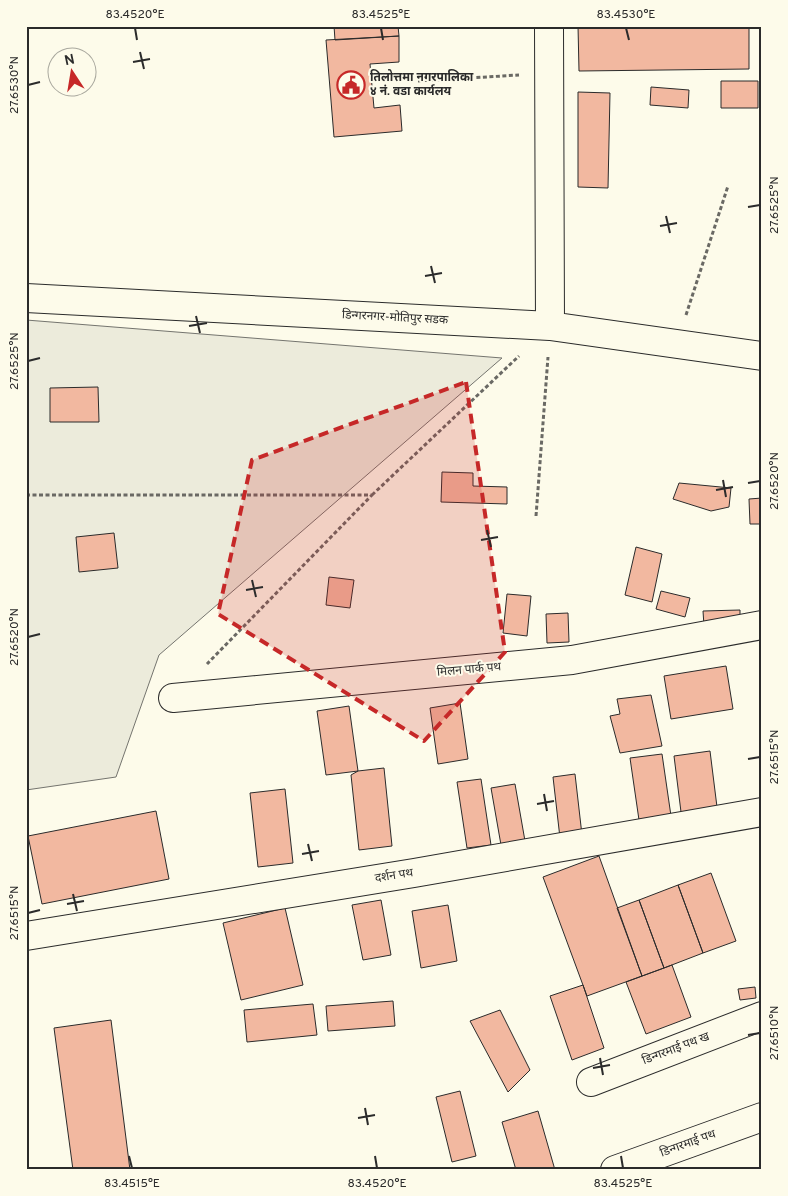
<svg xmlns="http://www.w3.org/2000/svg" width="788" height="1196" font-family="Overpass,'Noto Sans Devanagari',sans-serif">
<rect width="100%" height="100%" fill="#fdfbea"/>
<!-- green -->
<path fill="#ecebdb" stroke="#74746e" d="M26 320 502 358 159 655 116 777 26 790Z"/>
<!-- building -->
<path fill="#f2b8a0" stroke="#2b2b2b" d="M334 26H398L399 36 335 40Z
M578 26H749V69L579 71Z
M399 36V62L370 64 374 108 400 105 402 131 334 137 326 40Z
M721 81H758V108H721Z
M651 87 689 90 688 108 650 105Z
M578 92 610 93 608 188 578 187Z
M98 387 99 422H50V388Z
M442 472 473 473V486L507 487V504L441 502Z
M679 483 731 488 729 507 711 511 673 499Z
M762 498V524H750L749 499Z
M114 533 118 568 79 572 76 537Z
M636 547 662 554 652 602 625 595Z
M329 577 354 580 350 608 326 605Z
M661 591 690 598 685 617 656 609Z
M507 594 531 596 527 636 503 633Z
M740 610V626H704L703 611Z
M568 613 569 642 547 643 546 614Z
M726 666 733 709 671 719 664 676Z
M651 695 662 746 620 753 610 716 620 714 617 699Z
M460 703 468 759 438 764 430 708Z
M349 706 358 771 326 775 317 711Z
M710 751 717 807 681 812 674 756Z
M662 754 671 816 639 820 630 758Z
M384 768 392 846 359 850 351 775 358 771Z
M575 774 582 835 560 838 553 777Z
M481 779 491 845 467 848 457 782Z
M515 784 525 841 501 845 491 788Z
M285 789 293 863 258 867 250 793Z
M156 811 169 879 42 904 28 836Z
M599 856 642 976 587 996 543 877Z
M711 873 736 941 703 953 678 885Z
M678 885 703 953 664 968 639 900Z
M381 900 391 955 363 960 352 905Z
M639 900 664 968 642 976 617 908Z
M448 905 457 961 421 968 412 911Z
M285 908 303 985 241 1000 223 923Z
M672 965 691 1017 646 1034 626 982Z
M583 985 604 1048 572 1060 550 996Z
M755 987 756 998 740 1000 738 989Z
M393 1001 395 1026 328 1031 326 1006Z
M313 1004 317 1035 247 1042 244 1010Z
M500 1010 530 1070 508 1092 470 1021Z
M111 1020 130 1170H73L54 1028Z
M460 1091 476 1156 452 1162 436 1097Z
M538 1111 555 1170H516L502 1122Z"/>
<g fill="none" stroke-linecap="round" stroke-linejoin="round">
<!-- minor casing -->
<g stroke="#2b2b2b" stroke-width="30">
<path id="minor" d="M549 26 550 326
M26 298 550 326 762 356
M173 698 572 660 762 625
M26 936 414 873 762 812
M591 1082 762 1016
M615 1170 762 1117"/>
</g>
<!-- path -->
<path stroke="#6a6964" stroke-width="3" stroke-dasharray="4 2.5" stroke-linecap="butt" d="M418 81 519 75
M686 315 728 186
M26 495H372L207 664
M372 495 519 356
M536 516 548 357"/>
<!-- minor -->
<use href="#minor" stroke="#fdfbea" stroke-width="28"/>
</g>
<!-- marked area -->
<path fill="#c62828" fill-opacity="0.2" stroke="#c62828" stroke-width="4" stroke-dasharray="10 6" stroke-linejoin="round" d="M466 382 505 652 424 741 218 614 252 460Z"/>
<!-- ticks -->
<path fill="none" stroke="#2b2b2b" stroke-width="2" d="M135 28 137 40M381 28 383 40M626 28 629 40M140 52 144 69M133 62 150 59M28 85 40 82M748 207 760 205M666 216 670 233M660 226 677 223M431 266 435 283M425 276 442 273M196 316 200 333M189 326 207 323M28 361 40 358M723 480 726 497M748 483 760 481M716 490 733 487M487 530 491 547M481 540 498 537M252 580 256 597M246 590 263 587M28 637 40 634M748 759 760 757M544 794 547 811M537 804 554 801M308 844 312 861M302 854 319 851M73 894 77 911M67 904 84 901M28 913 40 910M748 1035 760 1033M600 1058 603 1075M593 1068 610 1065M365 1108 368 1125M358 1118 375 1115M129 1156 132 1168M375 1156 377 1168M621 1156 623 1168"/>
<!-- icons -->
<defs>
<g id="civic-ring" transform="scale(1.4375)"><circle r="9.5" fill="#fdfbea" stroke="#c62828" stroke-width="1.5"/><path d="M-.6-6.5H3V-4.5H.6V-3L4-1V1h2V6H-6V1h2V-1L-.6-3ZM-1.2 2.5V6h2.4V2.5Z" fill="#c62828"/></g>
</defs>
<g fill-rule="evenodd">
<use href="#civic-ring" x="351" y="85"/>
</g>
<g text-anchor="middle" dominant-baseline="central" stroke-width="4" stroke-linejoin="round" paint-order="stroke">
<!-- poi labels -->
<g font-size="12" font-weight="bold" fill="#2b2b2b" stroke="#fdfbea" text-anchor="start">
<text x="370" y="78">तिलोत्तमा नगरपालिका<tspan x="370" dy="14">४ नं. वडा कार्यलय</tspan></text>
</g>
<!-- street labels -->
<g font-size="12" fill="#2b2b2b" stroke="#fdfbea">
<text transform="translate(395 318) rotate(3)">डिन्गरनगर-मोतिपुर सडक</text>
<text transform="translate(469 670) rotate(-5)">मिलन पार्क पथ</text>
<text transform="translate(394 876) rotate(-9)">दर्शन पथ</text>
<text transform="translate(676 1049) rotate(-21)">डिन्गरमाई पथ ख</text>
<text transform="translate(688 1144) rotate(-20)">डिन्गरमाई पथ</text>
</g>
</g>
<!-- border -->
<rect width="788" height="1196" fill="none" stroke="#fdfbea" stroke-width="55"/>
<!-- north arrow -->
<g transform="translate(72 72) rotate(348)"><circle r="24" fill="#fdfbea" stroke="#a9a89e"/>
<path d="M0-4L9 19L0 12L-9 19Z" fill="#c62828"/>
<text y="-8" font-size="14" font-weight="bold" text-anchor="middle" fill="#2b2b2b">N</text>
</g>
<rect x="28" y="28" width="732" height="1140" fill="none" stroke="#2b2b2b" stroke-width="2"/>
<g font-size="12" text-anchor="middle" fill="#2b2b2b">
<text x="135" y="18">83.4520°E</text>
<text x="381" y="18">83.4525°E</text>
<text x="626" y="18">83.4530°E</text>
<text transform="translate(14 85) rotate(-90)" y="4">27.6530°N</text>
<text transform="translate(774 205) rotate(-90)" y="4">27.6525°N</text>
<text transform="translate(14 361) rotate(-90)" y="4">27.6525°N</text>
<text transform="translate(774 481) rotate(-90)" y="4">27.6520°N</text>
<text transform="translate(14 637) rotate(-90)" y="4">27.6520°N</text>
<text transform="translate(774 757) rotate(-90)" y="4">27.6515°N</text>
<text transform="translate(14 913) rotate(-90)" y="4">27.6515°N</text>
<text transform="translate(774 1033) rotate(-90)" y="4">27.6510°N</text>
<text x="132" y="1187">83.4515°E</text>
<text x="377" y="1187">83.4520°E</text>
<text x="623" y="1187">83.4525°E</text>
</g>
</svg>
